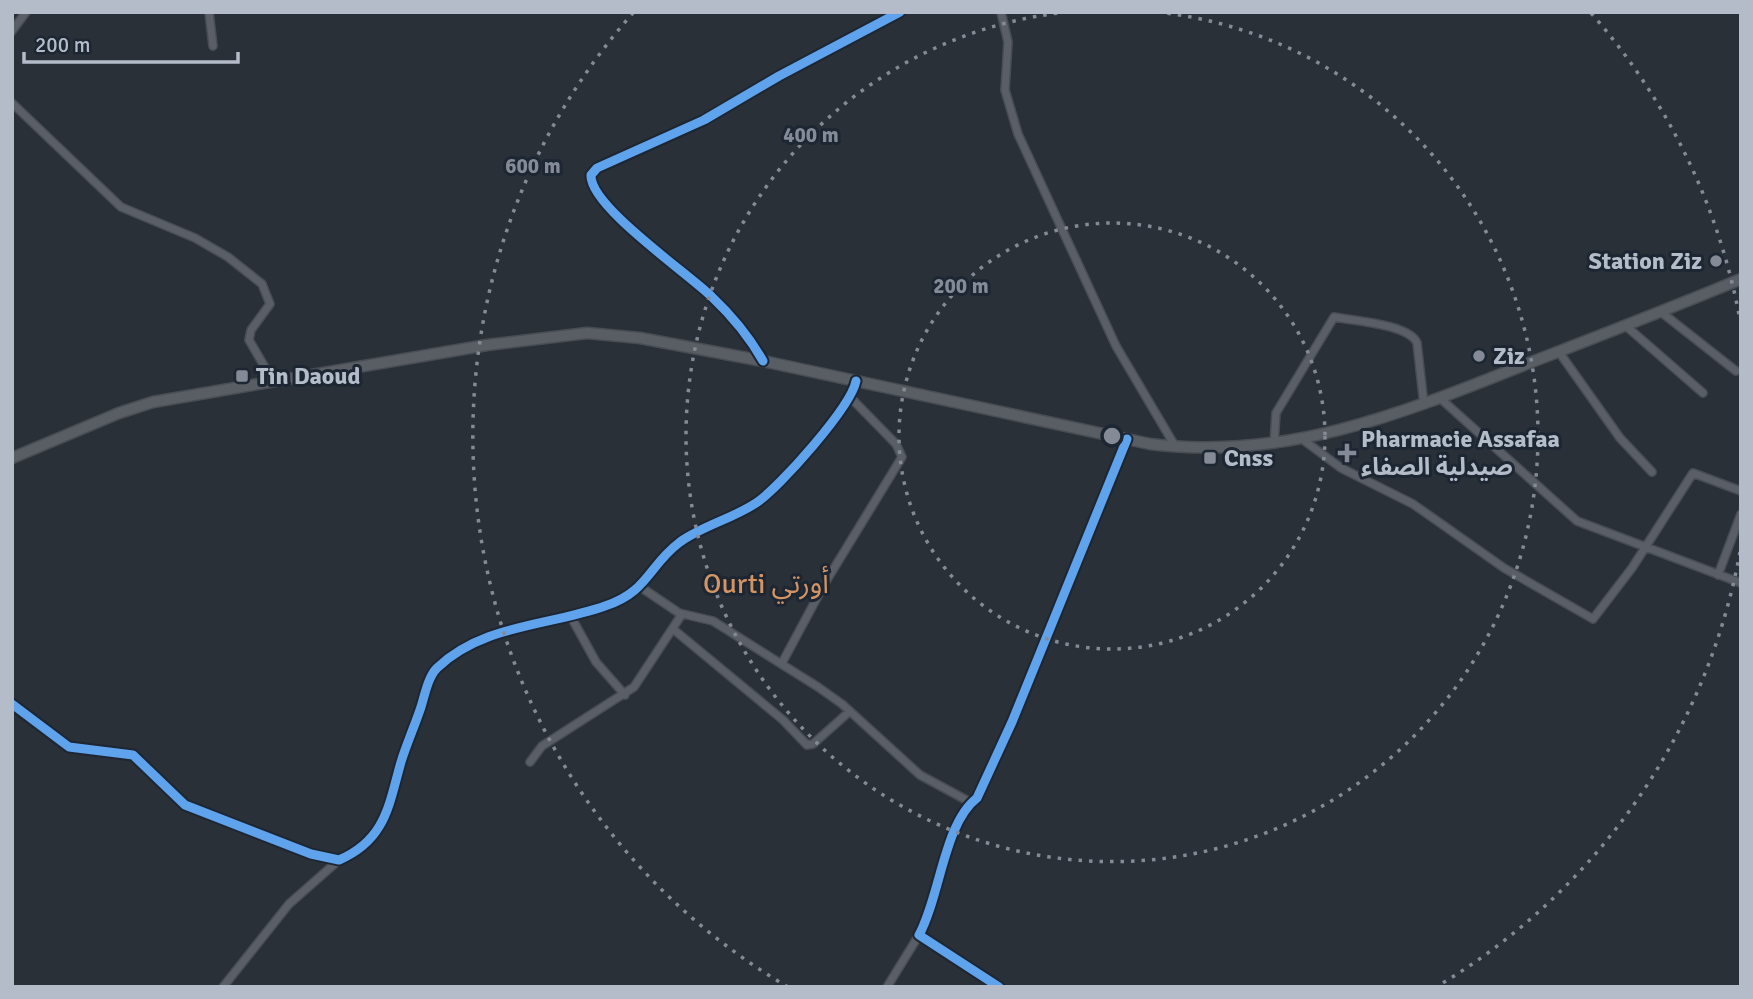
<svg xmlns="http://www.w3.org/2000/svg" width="1753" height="999" font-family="Signika,'Noto Sans Arabic',sans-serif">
<rect width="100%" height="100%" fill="#2a3038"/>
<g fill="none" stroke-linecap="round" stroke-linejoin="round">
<!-- street casing -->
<g stroke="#484c53" stroke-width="10">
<path id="street" d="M209 12 213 46
M1001 12 1008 42 1005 90 1018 134 1116 346 1175 446
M12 31 26 12
M12 103 121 207 195 238 228 257 262 284 270 304 251 330 249 340 273 381
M1661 312 1736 371
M1626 326 1703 393
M1559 352 1620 438 1652 472
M763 361C750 338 731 315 712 297 689 274 589 206 591 175L597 168 704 120 779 76 900 12
M1441 399 1577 521 1741 583
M1302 439 1341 468 1413 504 1504 568 1593 619 1632 568 1693 473 1741 491
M1274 444 1276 413 1334 317C1354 321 1409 324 1417 343L1424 405
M1718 575 1741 514
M642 588 679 613 713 621 818 687 842 704 920 775 970 802
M570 615 596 662 625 695
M673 629 783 720 807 745 813 744 850 711
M782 663 825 583 902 457 896 444 851 398
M12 704 69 747 133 755 185 805 311 854 339 860C386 840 389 804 401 762 407 743 415 725 421 707 425 694 428 677 437 668 483 624 549 626 605 606 648 592 648 566 680 542 704 525 732 519 756 503 779 488 851 407 856 381
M530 762 542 746 634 687 682 614
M223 987 289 904 339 860
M887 987 919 935
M999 987 919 935C940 897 944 823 977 798L1012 722 1127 439"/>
</g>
<!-- secondary casing -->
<g stroke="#484c53" stroke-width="13">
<path id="secondary" d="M12 458 119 413 153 402 487 345 587 333 640 338 763 361 1150 444C1285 461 1401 414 1524 365 1596 337 1669 309 1741 279"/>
</g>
<!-- street -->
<use href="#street" stroke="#5a5e66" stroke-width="7"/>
<!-- secondary -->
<use href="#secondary" stroke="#595d64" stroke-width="10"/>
<!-- cycleway casing -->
<g stroke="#1d2633" stroke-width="13">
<path id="cycleway" d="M763 361C750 338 731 315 712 297 689 274 589 206 591 175L597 168 704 120 779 76 900 12
M12 704 69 747 133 755 185 805 311 854 339 860C386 840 389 804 401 762 407 743 415 725 421 707 425 694 428 677 437 668 483 624 549 626 605 606 648 592 648 566 680 542 704 525 732 519 756 503 779 488 851 407 856 381
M999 987 919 935C940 897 944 823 977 798L1012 722 1127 439"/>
</g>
<!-- cycleway -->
<use href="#cycleway" stroke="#60a3ed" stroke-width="9"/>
</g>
<!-- distance rings -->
<g fill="none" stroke="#848b96" stroke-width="3.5" stroke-dasharray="3.5 7">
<circle cx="1112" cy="436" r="213"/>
<path d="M1157 12A426 426 0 1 1 1067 12"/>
<path d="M1740 552A639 639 0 0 1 1436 987M788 987A639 639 0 0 1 633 13M1591 13A639 639 0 0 1 1740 320"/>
</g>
<!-- markers -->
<g fill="#848b96" stroke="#1d2633" stroke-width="2.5">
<circle cx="1716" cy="261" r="7"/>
<circle cx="1479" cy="356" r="7"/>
<rect x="235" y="369" width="14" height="14" rx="3.5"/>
<path d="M1343.5 442.5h7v7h7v7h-7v7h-7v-7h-7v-7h7z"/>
<rect x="1203" y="451" width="14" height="14" rx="3.5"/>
</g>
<g text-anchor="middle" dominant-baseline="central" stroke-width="6" stroke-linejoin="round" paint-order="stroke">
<!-- poi labels -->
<g font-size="24" font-weight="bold" fill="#b4bcc9" stroke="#1d2633" text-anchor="start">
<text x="1702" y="261" text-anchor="end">Station Ziz</text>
<text x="1493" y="356">Ziz</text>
<text x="256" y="376">Tin Daoud</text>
<text x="1361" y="439">Pharmacie Assafaa<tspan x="1361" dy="28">صيدلية الصفاء</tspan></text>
<text x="1224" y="458">Cnss</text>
</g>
<!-- quarter labels -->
<g font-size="28" fill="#d59563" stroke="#1d2633">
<text x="766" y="584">Ourti أورتي</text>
</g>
</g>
<circle cx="1112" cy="436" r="10" fill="#848b96" stroke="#1d2633" stroke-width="3.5"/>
<g font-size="21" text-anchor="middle" font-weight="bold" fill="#848b96" stroke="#1d2633" stroke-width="6" stroke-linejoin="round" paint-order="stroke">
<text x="811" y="142">400 m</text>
<text x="533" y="173">600 m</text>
<text x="961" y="293">200 m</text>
</g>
<!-- border -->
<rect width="1753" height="999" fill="none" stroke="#b4bcc9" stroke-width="28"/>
<!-- scale -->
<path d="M24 52v10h214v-10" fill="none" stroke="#b4bcc9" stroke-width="3.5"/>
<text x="35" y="52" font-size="21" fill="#b4bcc9" stroke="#1d2633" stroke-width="5" paint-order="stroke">200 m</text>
</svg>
